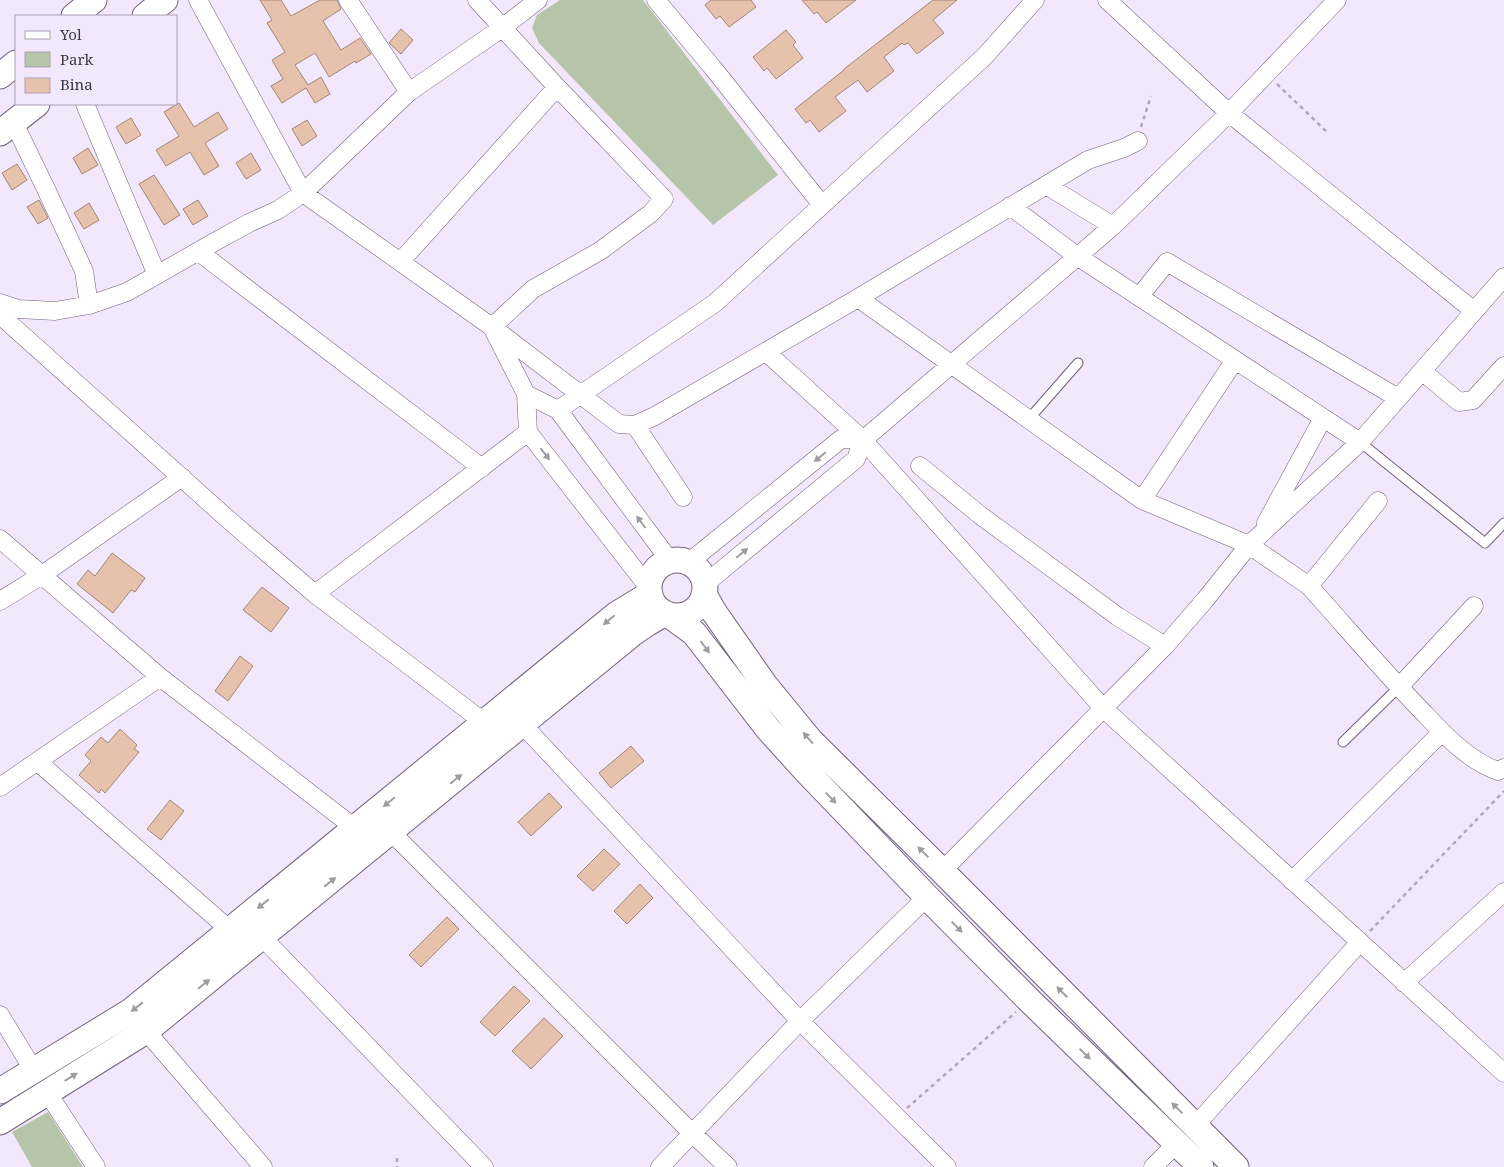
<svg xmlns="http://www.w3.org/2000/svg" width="1504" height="1167" font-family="'Noto Serif',serif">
<rect width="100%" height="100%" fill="#f3e7fc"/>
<!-- green -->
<path fill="#b6c5a9" d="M560 0H643L778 175 713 225 539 43 532 28 537 15Z
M48 1112 83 1167H32L12 1132Z"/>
<!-- building -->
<path fill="#e6c2ad" stroke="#a18777" d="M260 0H281L291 16 320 0H337L341 9 323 21 341 50 360 38 371 54 356 63 355 61 329 77 315 53 295 65 308 85 321 77 330 94 315 103 306 88 282 103 271 86 283 79 272 60 285 52 267 23 272 20Z
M711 0H751L756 7 729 27 720 16 716 19 705 5Z
M802 0H856L826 23 817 12 814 14Z
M933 0H957L933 20 944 33 917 54 908 43 904 45 902 43 884 57 894 71 867 92 858 80 835 97 846 111 819 132 810 120 806 123 795 109 844 70V69Z
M401 29 413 40 401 54 389 43Z
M786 30 796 42 793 45 803 58 776 79 767 68 764 71 753 57Z
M179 103 194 127 218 112 228 129 205 143 219 166 204 175 190 152 166 166 156 150 179 136 164 112Z
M131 118 141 135 126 144 116 127Z
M307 120 317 136 302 146 292 129Z
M88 148 98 165 82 174 73 158Z
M251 153 261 170 246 179 236 163Z
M17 164 27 180 12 190 2 173Z
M154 175 180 215 164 225 139 184Z
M39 200 48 218 38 224 27 207Z
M198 200 208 216 193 225 183 209Z
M89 203 99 220 84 229 74 213Z
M112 553 145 578 135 592 131 590 113 613 77 584 88 570 95 576Z
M262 587 289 608 271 632 243 610Z
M240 656 253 666 228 701 215 691Z
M120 729 137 745 134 749 139 752 105 793 101 789 99 793 79 775 91 761 85 755 101 737 108 743Z
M631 746 644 761 611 788 599 773Z
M549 793 562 807 531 836 518 822Z
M170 800 184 811 161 840 147 829Z
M604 849 620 864 593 891 577 876Z
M640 884 653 898 627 924 614 911Z
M447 917 459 929 421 967 409 955Z
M514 986 530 1001 495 1036 480 1022Z
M544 1018 563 1036 531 1069 512 1051Z"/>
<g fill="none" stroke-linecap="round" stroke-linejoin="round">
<!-- lane casing -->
<g stroke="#71627a" stroke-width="11">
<path id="lane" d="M1028 420 1078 363
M1360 442 1485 543 1504 523
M1343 742 1399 687"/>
</g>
<!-- street casing -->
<g stroke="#71627a" stroke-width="19">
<path id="street" d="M198 0 303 193 409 92 502 28 538 0
M348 0 409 92
M477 0 557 87 664 199 650 214 600 251 533 289 492 327 526 394 528 432 649 588
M656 0 713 68 822 205
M1107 0 1229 113 1474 311
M85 104 157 275
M14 123 46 189 84 271 89 305
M1046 185 1113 226
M1010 206 1077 256 1360 442
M199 252 482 468
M401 261 557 87
M1139 297 1167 262 1398 398
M858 298 1142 500 1249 545 1309 586 1378 501
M0 303 18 309 55 311 89 305 127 292 218 240 249 223 278 210 303 193 492 327 619 424 635 425 655 416 858 298 1088 160 1124 148 1138 141
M0 315 230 521 315 594 485 723
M766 352 863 440 1104 709 1504 1073
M1422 371 1459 402 1473 400 1504 366
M526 394 558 410 670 561
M558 410 715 303 984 57 1035 0
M635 425 683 497
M920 466 980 515 1117 616 1165 646
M1142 500 1235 360
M1266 523 1323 418
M0 539 160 677 356 829
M688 563 841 439 863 440
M705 584 856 459 863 440 1113 226 1229 113 1337 0
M1309 586C1346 627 1382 670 1421 710 1444 734 1467 760 1498 771L1504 768
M315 594 528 432
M0 601 42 575 182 477
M1399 687 1474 606
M522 724 800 1021 947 1167
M38 762 231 931
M0 787 160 677
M391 832 693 1134 728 1167
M942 871 1165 646 1205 600 1249 545 1360 442 1504 277
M1292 881 1442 732
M262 937 484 1167
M1404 983 1504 892
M0 1015 34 1071
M146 1031 263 1167
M47 1092 96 1167
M1195 1126 1360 942
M660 1167 800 1021 927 897
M1153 1167 1177 1143"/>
</g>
<!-- secondary casing -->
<g stroke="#71627a" stroke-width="27">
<path id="secondary" d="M74 16 94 0
M145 16 165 0
M0 76 16 63
M0 133 37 104
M649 588a28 28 0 1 1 56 0a28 28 0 1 1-56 0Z
M704 594 714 612 765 685 810 740 942 871 1236 1167
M669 615 694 633 768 729 806 771 927 897 1029 1000 1201 1167
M0 1091 131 1011 617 614 650 594
M0 1122 146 1031 632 634 648 623 665 613"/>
</g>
<!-- path -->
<path stroke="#b1a7b8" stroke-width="2.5" stroke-dasharray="4 4" stroke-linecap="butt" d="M1277 84 1328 133
M1141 127 1151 96
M1370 931 1504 791
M907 1108 1016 1012
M397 1158V1167"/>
<!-- lane -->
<use href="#lane" stroke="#fff" stroke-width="9"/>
<!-- street -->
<use href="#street" stroke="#fff" stroke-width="18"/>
<!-- secondary -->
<use href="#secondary" stroke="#fff" stroke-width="25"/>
</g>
<!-- one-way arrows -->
<defs><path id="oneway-solid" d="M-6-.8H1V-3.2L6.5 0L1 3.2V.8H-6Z" transform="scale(1.25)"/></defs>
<g fill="#9f9ca1">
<use href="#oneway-solid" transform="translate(545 454) rotate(52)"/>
<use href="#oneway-solid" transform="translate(820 457) rotate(141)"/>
<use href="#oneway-solid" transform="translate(641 522) rotate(-127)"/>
<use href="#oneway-solid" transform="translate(742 553) rotate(-40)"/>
<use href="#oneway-solid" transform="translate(609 620) rotate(140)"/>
<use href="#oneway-solid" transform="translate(705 647) rotate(53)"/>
<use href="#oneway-solid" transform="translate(808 738) rotate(-131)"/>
<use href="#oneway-solid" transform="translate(456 779) rotate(-39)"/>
<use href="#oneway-solid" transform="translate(831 798) rotate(46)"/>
<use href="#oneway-solid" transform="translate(389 802) rotate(141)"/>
<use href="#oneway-solid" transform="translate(923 852) rotate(-135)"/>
<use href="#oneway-solid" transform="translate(330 882) rotate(-39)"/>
<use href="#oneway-solid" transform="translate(263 904) rotate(141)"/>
<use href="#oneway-solid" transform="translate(957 927) rotate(45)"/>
<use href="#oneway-solid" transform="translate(204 984) rotate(-39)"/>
<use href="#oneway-solid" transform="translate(1062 992) rotate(-135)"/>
<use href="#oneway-solid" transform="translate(137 1007) rotate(142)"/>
<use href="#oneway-solid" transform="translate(1085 1054) rotate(44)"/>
<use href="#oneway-solid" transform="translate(71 1077) rotate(-31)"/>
<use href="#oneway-solid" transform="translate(1177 1108) rotate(-135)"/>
</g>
<!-- legend -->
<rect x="15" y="15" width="162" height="90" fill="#f3e7fc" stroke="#aba1b2"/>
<rect x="25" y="31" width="25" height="8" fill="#ffffff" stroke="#aba1b2"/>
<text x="60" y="40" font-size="15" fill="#3f3843">Yol</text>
<rect x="25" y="52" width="25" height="15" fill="#b6c5a9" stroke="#aba1b2"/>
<text x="60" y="65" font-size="15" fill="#3f3843">Park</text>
<rect x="25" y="78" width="25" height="15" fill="#e6c2ad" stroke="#aba1b2"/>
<text x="60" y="90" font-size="15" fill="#3f3843">Bina</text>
</svg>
